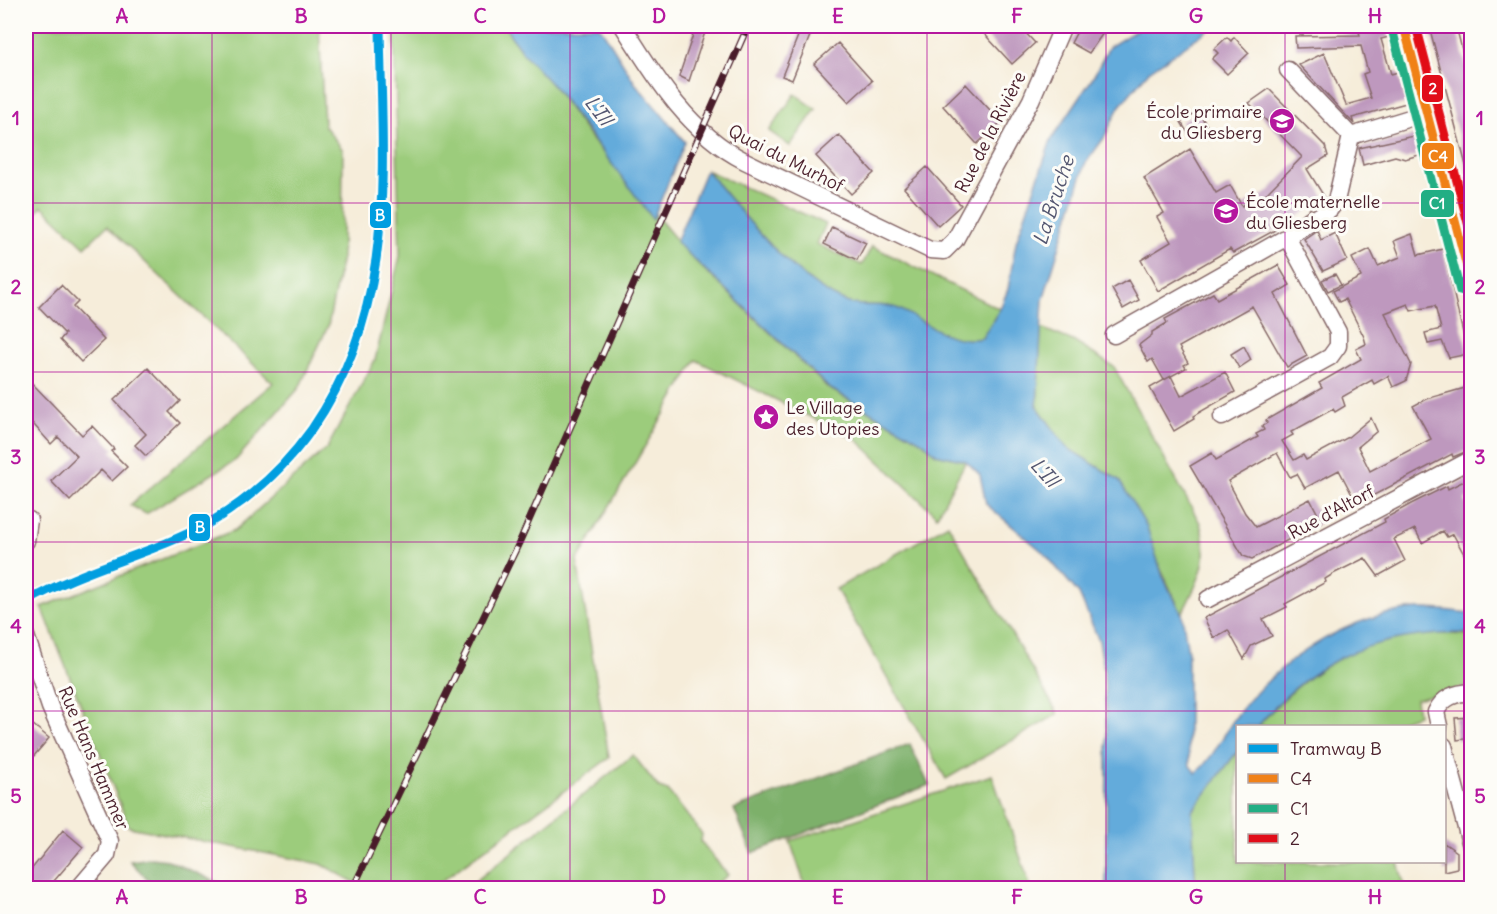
<svg xmlns="http://www.w3.org/2000/svg" width="1497" height="914" font-family="Delius,sans-serif">
<rect width="100%" height="100%" fill="#fdfcf7"/>
<filter id="ink" filterUnits="userSpaceOnUse"><feTurbulence type="fractalNoise" baseFrequency=".0167" numOctaves="2"/><feDisplacementMap in="SourceGraphic" scale="12" xChannelSelector="R" yChannelSelector="G"/><feConvolveMatrix kernelMatrix="1 2 1 2 8 2 1 2 1" color-interpolation-filters="sRGB"/></filter>
<filter id="wash" filterUnits="userSpaceOnUse"><feTurbulence type="fractalNoise" baseFrequency=".008" numOctaves="4" result="noise"/><feDisplacementMap in="SourceGraphic" scale="24" xChannelSelector="R" yChannelSelector="G"/><feGaussianBlur stdDeviation="1.35" result="paint"/><feColorMatrix in="noise" values="0 0 0 0 0 0 0 0 0 0 0 0 0 0 0 0 0 1.4 0 .05"/><feComposite in="paint" operator="in"/></filter>
<g filter="url(#wash)">
<rect width="100%" height="100%" fill="#f6edda"/>
<!-- green -->
<path fill="#9ccc7b" stroke="#737653" stroke-width="1.5" d="M26 26H319L324 125 343 150 342 257 328 326 299 388 236 460 146 514 130 505 273 383 107 226 85 247 42 206 30 219 26 215Z
M394 26H504L523 53 555 88 589 136 691 257 828 388 923 442 936 454 966 461 937 516 857 440 696 360 577 561 609 758 432 888H365L321 864 129 827 42 607 235 530 327 448 375 360 400 256Z
M795 94 816 109 790 146 769 131Z
M706 170 826 224 817 244 862 265 872 246 1000 309 982 338C949 345 927 323 899 309 885 302 864 308 849 303 798 286 740 211 706 170Z
M1041 328 1073 341 1114 367 1200 523C1211 565 1199 578 1182 614L1119 480 1066 447 1037 406Z
M948 524 1058 714 946 779 836 589Z
M1427 633 1471 635V685L1416 699 1418 715 1386 726H1258C1288 691 1324 662 1368 645 1386 638 1408 637 1427 633Z
M1237 752 1238 862H1398L1405 888H1199L1195 876 1192 811Z
M633 755 659 788 668 791 702 834 701 842 728 875 711 888H467Z
M992 775 1031 888H806L790 841Z"/>
<!-- forest -->
<path fill="#7db06b" stroke="#64684b" stroke-width="1.5" d="M910 744 929 785 752 853 734 809Z
M151 858 168 860 230 888H156L130 861Z"/>
<!-- water -->
<path fill="#64abdb" stroke="#576583" stroke-width="1.5" d="M504 26H598L603 31 635 83 685 142 653 219 555 88 523 53Z
M1143 26H1214L1149 71 1119 107 1104 138 1085 164 1043 300 1037 406 1066 447 1119 480 1147 527 1163 577 1182 614 1188 652V744L1190 766 1196 773C1215 756 1223 734 1238 714 1278 662 1341 619 1407 610 1428 607 1451 611 1471 613V633C1379 633 1318 654 1258 726H1238L1237 752 1192 811 1195 876 1198 888H1106L1107 742 1104 670 1099 641 1079 594 1044 553 986 504 980 475 966 461 936 454 923 442 829 388 676 242 706 170C740 211 798 286 849 303 864 308 885 302 899 309 927 322 949 345 982 338L1000 309 1008 289 1016 242 1051 140 1092 79 1109 47Z"/>
<g id="blocks">
<!-- building -->
<path fill="#be98be" d="M696 26H707L689 81 679 76Z
M802 26H814L792 80 782 76Z
M977 26H1012L1017 31 1021 28 1035 43 1012 64Z
M1080 26H1108L1089 53 1071 43Z
M1374 26H1386L1389 37 1381 39 1391 74 1398 72 1406 103 1352 118 1354 124 1299 65 1324 53 1346 105 1371 98 1363 74 1368 72 1361 46 1296 48 1295 36 1360 35 1358 29Z
M1429 26H1456L1472 89V173H1468Z
M1227 37 1231 41 1234 37 1249 53 1227 74 1212 59 1218 53 1214 49Z
M838 43 872 81 849 102 814 64Z
M966 84 1001 122 977 144 943 106Z
M1269 89 1325 146 1328 156 1307 169 1325 198 1295 219 1233 253 1230 249 1158 291 1141 260 1171 242 1157 217 1164 213 1144 178 1190 149 1216 193 1230 185 1242 206 1267 193 1302 157 1249 103Z
M1198 111 1207 126 1190 137 1181 122Z
M839 135 874 173 851 194 816 156Z
M1414 136 1419 155 1405 159 1395 156 1363 165 1359 148Z
M927 167 961 205 938 226 904 188Z
M832 227 866 243 857 260 824 244Z
M1317 230 1321 240 1335 233 1347 260 1323 271 1304 239Z
M1412 234 1418 255 1443 249 1468 354 1449 358 1442 341 1428 344 1425 333 1441 329 1435 306 1411 311 1408 304 1385 313 1411 364 1406 381 1393 387 1388 376 1374 384 1372 380 1342 397 1345 406 1335 412 1333 409 1291 432 1293 435 1282 441 1294 460 1303 455 1306 460 1347 438 1371 418 1377 431 1358 447 1370 471 1431 439 1413 406 1426 399 1472 386V449L1453 457 1452 454 1357 504 1339 470 1305 488 1297 474 1290 477 1277 453 1228 481 1245 513 1256 527 1310 499 1322 522 1252 559 1243 556 1190 466 1212 453 1216 460 1258 437 1256 434 1264 430 1262 426 1267 423 1266 420 1322 388 1319 383 1361 359 1356 349 1366 344 1364 337 1345 299 1339 302 1333 291 1361 277 1352 258 1370 249 1378 266 1400 257 1394 241Z
M1278 265 1290 285 1275 294 1307 356 1287 367 1252 306 1179 347 1188 363 1184 365 1186 368 1164 380 1152 359 1148 362 1139 345 1152 335V332L1167 323 1165 319 1213 293 1217 299Z
M1335 274 1341 285 1328 291 1322 280Z
M1128 280 1139 300 1123 309 1112 289Z
M61 285 78 302 73 307 104 340 81 362 60 340 65 334 39 307Z
M1244 346 1251 360 1239 368 1231 354Z
M148 368 180 401 169 412 180 423 146 456 135 445 146 434 114 400Z
M1225 372 1235 392 1193 416 1194 419 1174 431 1150 388 1171 376 1181 396Z
M26 377 82 435 92 426 114 449 111 451 127 467 112 481 101 470 70 501 51 481 77 456 58 437 51 444 26 416Z
M1472 477V498L1465 499 1472 521V569L1453 534 1447 537 1443 531 1422 543 1415 529 1394 539 1405 561 1378 576 1365 558 1333 574 1325 579 1326 582 1285 604 1287 607 1263 619 1272 636 1251 646 1244 659 1228 630 1214 638 1204 618 1385 522 1384 519 1411 504 1447 486 1448 489Z
M1472 717V738L1457 740 1455 718Z
M26 719 49 738 33 757 26 751Z
M63 830 83 847 48 888H26V876Z
M1444 843 1457 852V868L1444 871Z"/>
</g>
</g>
<g filter="url(#ink)">
<use href="#blocks" fill-opacity="0" stroke="#866768" stroke-width="1.5"/>
<g fill="none" stroke-linecap="round" stroke-linejoin="round">
<!-- minor casing -->
<g stroke="#866768" stroke-width="19">
<path id="minor" d="M623 26C655 77 689 133 745 161L930 250 944 251 955 240 1031 100 1063 26
M1288 70 1351 136
M1446 191 1472 184
M1114 335 1287 237 1330 209 1336 201 1351 136 1426 113
M1222 417 1330 357 1338 346V332L1287 237
M26 541 29 520
M1208 599 1472 459
M26 636 50 707 110 841 107 855 79 888
M1439 726 1436 712C1443 697 1455 693 1472 692
M1444 746 1472 850"/>
</g>
<!-- major casing -->
<g stroke="#866768" stroke-width="23">
<path id="major" d="M1404 26 1472 288"/>
</g>
<!-- minor -->
<use href="#minor" stroke="#fff" stroke-width="16"/>
<!-- major -->
<use href="#major" stroke="#f1c369" stroke-width="21"/>
<!-- rail casing -->
<g stroke="#4a1f2b" stroke-width="7">
<path id="rail" d="M353 888 519 543 748 26"/>
</g>
<!-- rail -->
<use href="#rail" stroke="#fdfcf7" stroke-width="4.5" stroke-dasharray="14" stroke-linecap="butt"/>
<!-- bus-1 casing -->
<g stroke="#fdfcf7" stroke-width="14">
<path id="bus-1" d="M1404 26 1472 286"/>
</g>
<!-- bus-2 casing -->
<g stroke="#fdfcf7" stroke-width="14">
<path id="bus-2" d="M1392 29 1460 291"/>
</g>
<!-- bus-3 casing -->
<g stroke="#fdfcf7" stroke-width="14">
<path id="bus-3" d="M1416 26 1472 238"/>
</g>
<!-- bus-1 -->
<use href="#bus-1" stroke="#f08118" stroke-width="9"/>
<!-- bus-2 -->
<use href="#bus-2" stroke="#22ae84" stroke-width="9"/>
<!-- bus-3 -->
<use href="#bus-3" stroke="#e10d19" stroke-width="9"/>
<!-- tram-1 casing -->
<g stroke="#fdfcf7" stroke-width="14">
<path id="tram-1" d="M26 602C84 568 150 555 209 523 249 500 285 467 312 429 398 304 382 169 380 26"/>
</g>
<!-- tram-1 -->
<use href="#tram-1" stroke="#009ee0" stroke-width="9"/>
</g>
</g>
<!-- grid -->
<path fill="none" stroke="#b5179e" stroke-width="1.5" stroke-opacity="0.55" d="M212 26V888M391 26V888M570 26V888M748 26V888M927 26V888M1106 26V888M1285 26V726M26 203H1472M26 372H1472M26 542H1472M26 711H1472M1285 862V888"/>
<!-- icons -->
<defs>
<g id="school-disc" transform="scale(1.35)"><circle r="9.5" fill="#b5179e" stroke="#fdfcf7"/><path d="M0-5L7-2L0 1L-7-2ZM-4 1L0 2.5L4 1V4Q0 6-4 4Z" fill="#fff"/></g>
<g id="sight-disc" transform="scale(1.35)"><circle r="9.5" fill="#b5179e" stroke="#fdfcf7"/><path d="M0-6L1.8-2.2L6-1.7L2.9 1.2L3.7 5.4L0 3.3L-3.7 5.4L-2.9 1.2L-6-1.7L-1.8-2.2Z" fill="#fff"/></g>
</defs>
<g fill-rule="evenodd">
<use href="#school-disc" x="1282" y="121"/>
<use href="#school-disc" x="1226" y="211"/>
<use href="#sight-disc" x="766" y="417"/>
</g>
<g text-anchor="middle" dominant-baseline="central" stroke-width="6" stroke-linejoin="round" paint-order="stroke">
<!-- poi labels -->
<g font-size="18" fill="#4a1f2b" stroke="#fdfcf7" text-anchor="start">
<text x="1262" y="111" text-anchor="end">École primaire<tspan x="1262" dy="21">du Gliesberg</tspan></text>
<text x="1246" y="201">École maternelle<tspan x="1246" dy="21">du Gliesberg</tspan></text>
<text x="786" y="407">Le Village<tspan x="786" dy="21">des Utopies</tspan></text>
</g>
<!-- street labels -->
<g font-size="18" fill="#4a1f2b" stroke="#fdfcf7">
<text transform="translate(990 132) rotate(-63)">Rue de la Rivière</text>
<text transform="translate(786 158) rotate(27)">Quai du Murhof</text>
<text transform="translate(1331 512) rotate(-28)">Rue d'Altorf</text>
<text transform="translate(94 758) rotate(67)">Rue Hans Hammer</text>
</g>
<!-- water labels -->
<g font-size="20" font-style="italic" fill="#545771" stroke="#fdfcf7">
<text transform="translate(599 110) rotate(53)">L'Ill</text>
<text transform="translate(1053 200) rotate(-72)">La Bruche</text>
<text transform="translate(1045 472) rotate(48)">L'Ill</text>
</g>
</g>
<g stroke="#fdfcf7" stroke-width="2">
<rect x="1421" y="74" width="23" height="29" rx="6" fill="#e10d19"/>
<rect x="1421" y="142" width="34" height="28" rx="6" fill="#f08118"/>
<rect x="1420" y="189" width="35" height="29" rx="6" fill="#22ae84"/>
<rect x="369" y="201" width="23" height="28" rx="6" fill="#009ee0"/>
<rect x="188" y="513" width="23" height="29" rx="6" fill="#009ee0"/>
</g>
<g font-size="16" text-anchor="middle" font-weight="bold" fill="#fff">
<text x="1433" y="94">2</text>
<text x="1438" y="162">C4</text>
<text x="1437" y="209">C1</text>
<text x="380" y="221">B</text>
<text x="200" y="533">B</text>
</g>
<!-- margin -->
<rect width="1497" height="914" fill="none" stroke="#fdfcf7" stroke-width="66"/>
<!-- legend -->
<rect x="1236" y="725" width="210" height="138" fill="#fdfcf7" stroke="#b5a4a5" stroke-width="1.5"/>
<rect x="1248" y="744" width="30" height="9" fill="#009ee0" stroke="#b5a4a5" stroke-width="1.5"/>
<text x="1290" y="755" font-size="18" fill="#4a1f2b">Tramway B</text>
<rect x="1248" y="774" width="30" height="9" fill="#f08118" stroke="#b5a4a5" stroke-width="1.5"/>
<text x="1290" y="785" font-size="18" fill="#4a1f2b">C4</text>
<rect x="1248" y="804" width="30" height="9" fill="#22ae84" stroke="#b5a4a5" stroke-width="1.5"/>
<text x="1290" y="815" font-size="18" fill="#4a1f2b">C1</text>
<rect x="1248" y="834" width="30" height="9" fill="#e10d19" stroke="#b5a4a5" stroke-width="1.5"/>
<text x="1290" y="845" font-size="18" fill="#4a1f2b">2</text>
<rect x="33" y="33" width="1431" height="848" fill="none" stroke="#b5179e" stroke-width="2"/>
<g font-size="20" text-anchor="middle" font-weight="bold" fill="#b5179e">
<text x="122" y="23">A</text>
<text x="301" y="23">B</text>
<text x="480" y="23">C</text>
<text x="659" y="23">D</text>
<text x="838" y="23">E</text>
<text x="1017" y="23">F</text>
<text x="1196" y="23">G</text>
<text x="1375" y="23">H</text>
<text x="16" y="125">1</text>
<text x="1480" y="125">1</text>
<text x="16" y="294">2</text>
<text x="1480" y="294">2</text>
<text x="16" y="464">3</text>
<text x="1480" y="464">3</text>
<text x="16" y="633">4</text>
<text x="1480" y="633">4</text>
<text x="16" y="803">5</text>
<text x="1480" y="803">5</text>
<text x="122" y="904">A</text>
<text x="301" y="904">B</text>
<text x="480" y="904">C</text>
<text x="659" y="904">D</text>
<text x="838" y="904">E</text>
<text x="1017" y="904">F</text>
<text x="1196" y="904">G</text>
<text x="1375" y="904">H</text>
</g>
</svg>
